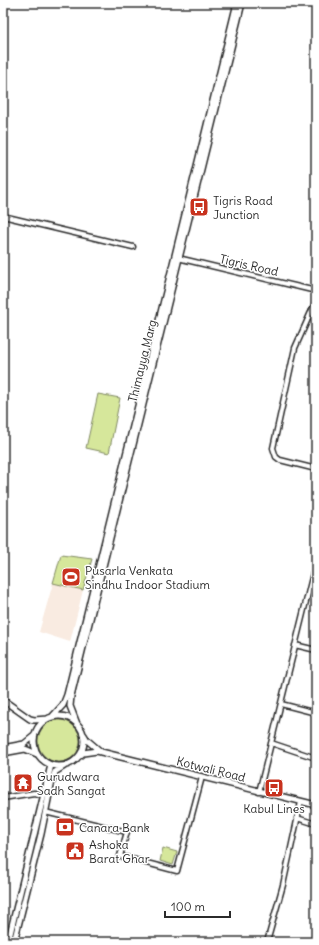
<svg xmlns="http://www.w3.org/2000/svg" width="319" height="945" font-family="Delius,sans-serif">
<rect width="100%" height="100%" fill="#fff"/>
<filter id="ink" filterUnits="userSpaceOnUse"><feTurbulence type="fractalNoise" baseFrequency=".025" numOctaves="2"/><feDisplacementMap in="SourceGraphic" scale="8" xChannelSelector="R" yChannelSelector="G"/><feConvolveMatrix kernelMatrix="1 2 1 2 8 2 1 2 1" color-interpolation-filters="sRGB"/></filter>
<g filter="url(#ink)">
<!-- built -->
<path fill="#f9ebe1" d="M53 583 83 590 70 642 39 632Z"/>
<!-- green -->
<path fill="#d6e79b" stroke="#808963" d="M98 394 120 398 109 453 86 448Z
M61 555 92 559 83 590 53 583Z
M38 741a21 21 0 1 1 42 0a21 21 0 1 1-42 0Z
M163 848 177 852 173 865 160 861Z"/>
<g fill="none" stroke-linecap="round" stroke-linejoin="round">
<!-- minor casing -->
<g stroke="#2b2b2b" stroke-width="7">
<path id="minor" d="M3 216 133 247
M178 258 316 291
M316 301 295 348 273 448 276 457 280 460 316 469
M295 645 316 650
M281 704 316 713
M271 743 316 758
M259 792 316 561
M3 798 34 793 43 795
M45 812 127 832 120 856 177 871 202 777
M297 818 316 824
M267 942 283 885 301 802"/>
</g>
<!-- tertiary casing -->
<g stroke="#2b2b2b" stroke-width="8">
<path id="tertiary" d="M3 700 30 719 34 720 47 719
M34 741a25 25 0 1 1 50 0a25 25 0 1 1-50 0Z
M52 717 63 705 67 695 237 3
M77 724 70 706 71 696 242 3
M84 735 87 740 101 752
M3 748 24 744 34 736
M3 753 25 749 37 754
M77 758 83 753 97 751 316 805
M8 942 51 765
M14 942 41 834 51 785 55 772 66 765"/>
</g>
<!-- minor -->
<use href="#minor" stroke="#fff" stroke-width="4"/>
<!-- tertiary -->
<use href="#tertiary" stroke="#fff" stroke-width="5"/>
</g>
</g>
<!-- icons -->
<defs>
<g id="bus-square" transform="scale(1)"><rect x="-9" y="-9" width="18" height="18" rx="4" fill="#c8321e" stroke="#fff"/><path d="M-5-6H5V4H4V6H2V4H-2V6H-4V4H-5ZM-3.5-4V0h7V-4ZM-3.5 1.2v1.5H-2V1.2ZM2 1.2v1.5H3.5V1.2Z" fill="#fff"/></g>
<g id="stadium-square" transform="scale(1)"><rect x="-9" y="-9" width="18" height="18" rx="4" fill="#c8321e" stroke="#fff"/><path d="M0-5a6.5 5 0 1 0 0 10a6.5 5 0 1 0 0-10ZM-3.5-1.8h7v3.6h-7Z" fill="#fff"/></g>
<g id="temple-square" transform="scale(1)"><rect x="-9" y="-9" width="18" height="18" rx="4" fill="#c8321e" stroke="#fff"/><path d="M0-6L5-2H3V0L6.5 2.5H4V6H1.5V3h-3V6H-4V2.5H-6.5L-3 0V-2H-5Z" fill="#fff"/></g>
<g id="bank-square" transform="scale(1)"><rect x="-9" y="-9" width="18" height="18" rx="4" fill="#c8321e" stroke="#fff"/><path d="M-6-4H6V4H-6ZM0-2.3a2.3 2.3 0 1 0 0 4.6a2.3 2.3 0 1 0 0-4.6Z" fill="#fff"/></g>
<g id="civic-square" transform="scale(1)"><rect x="-9" y="-9" width="18" height="18" rx="4" fill="#c8321e" stroke="#fff"/><path d="M-.6-6.5H3V-4.5H.6V-3L4-1V1h2V6H-6V1h2V-1L-.6-3ZM-1.2 2.5V6h2.4V2.5Z" fill="#fff"/></g>
</defs>
<g fill-rule="evenodd">
<use href="#bus-square" x="199" y="207"/>
<use href="#stadium-square" x="71" y="577"/>
<use href="#temple-square" x="23" y="783"/>
<use href="#bus-square" x="274" y="788"/>
<use href="#bank-square" x="65" y="827"/>
<use href="#civic-square" x="75" y="851"/>
</g>
<g text-anchor="middle" dominant-baseline="central" stroke-width="3" stroke-linejoin="round" paint-order="stroke">
<!-- poi labels -->
<g font-size="12" fill="#2b2b2b" stroke="#fff" text-anchor="start">
<text x="213" y="200">Tigris Road<tspan x="213" dy="14">Junction</tspan></text>
<text x="85" y="570">Pusarla Venkata<tspan x="85" dy="14">Sindhu Indoor Stadium</tspan></text>
<text x="37" y="776">Gurudwara<tspan x="37" dy="14">Sadh Sangat</tspan></text>
<text x="274" y="808" text-anchor="middle">Kabul Lines</text>
<text x="79" y="827">Canara Bank</text>
<text x="89" y="844">Ashoka<tspan x="89" dy="14">Barat Ghar</tspan></text>
</g>
<!-- street labels -->
<g font-size="12" fill="#2b2b2b" stroke="#fff">
<text transform="translate(249 265) rotate(13)">Tigris Road</text>
<text transform="translate(142 361) rotate(-76)">Thimayya Marg</text>
<text transform="translate(211 769) rotate(14)">Kotwali Road</text>
</g>
</g>
<!-- margin -->
<rect width="319" height="945" fill="none" stroke="#fff" stroke-width="16"/>
<rect x="8" y="8" width="303" height="929" fill="none" stroke="#2b2b2b" stroke-width="1.5" filter="url(#ink)"/>
<!-- scale -->
<path d="M165 911v6h65v-6" fill="none" stroke="#2b2b2b" stroke-width="2"/>
<text x="171" y="911" font-size="12" fill="#2b2b2b" stroke="#ffffff" stroke-width="3" paint-order="stroke">100 m</text>
</svg>
